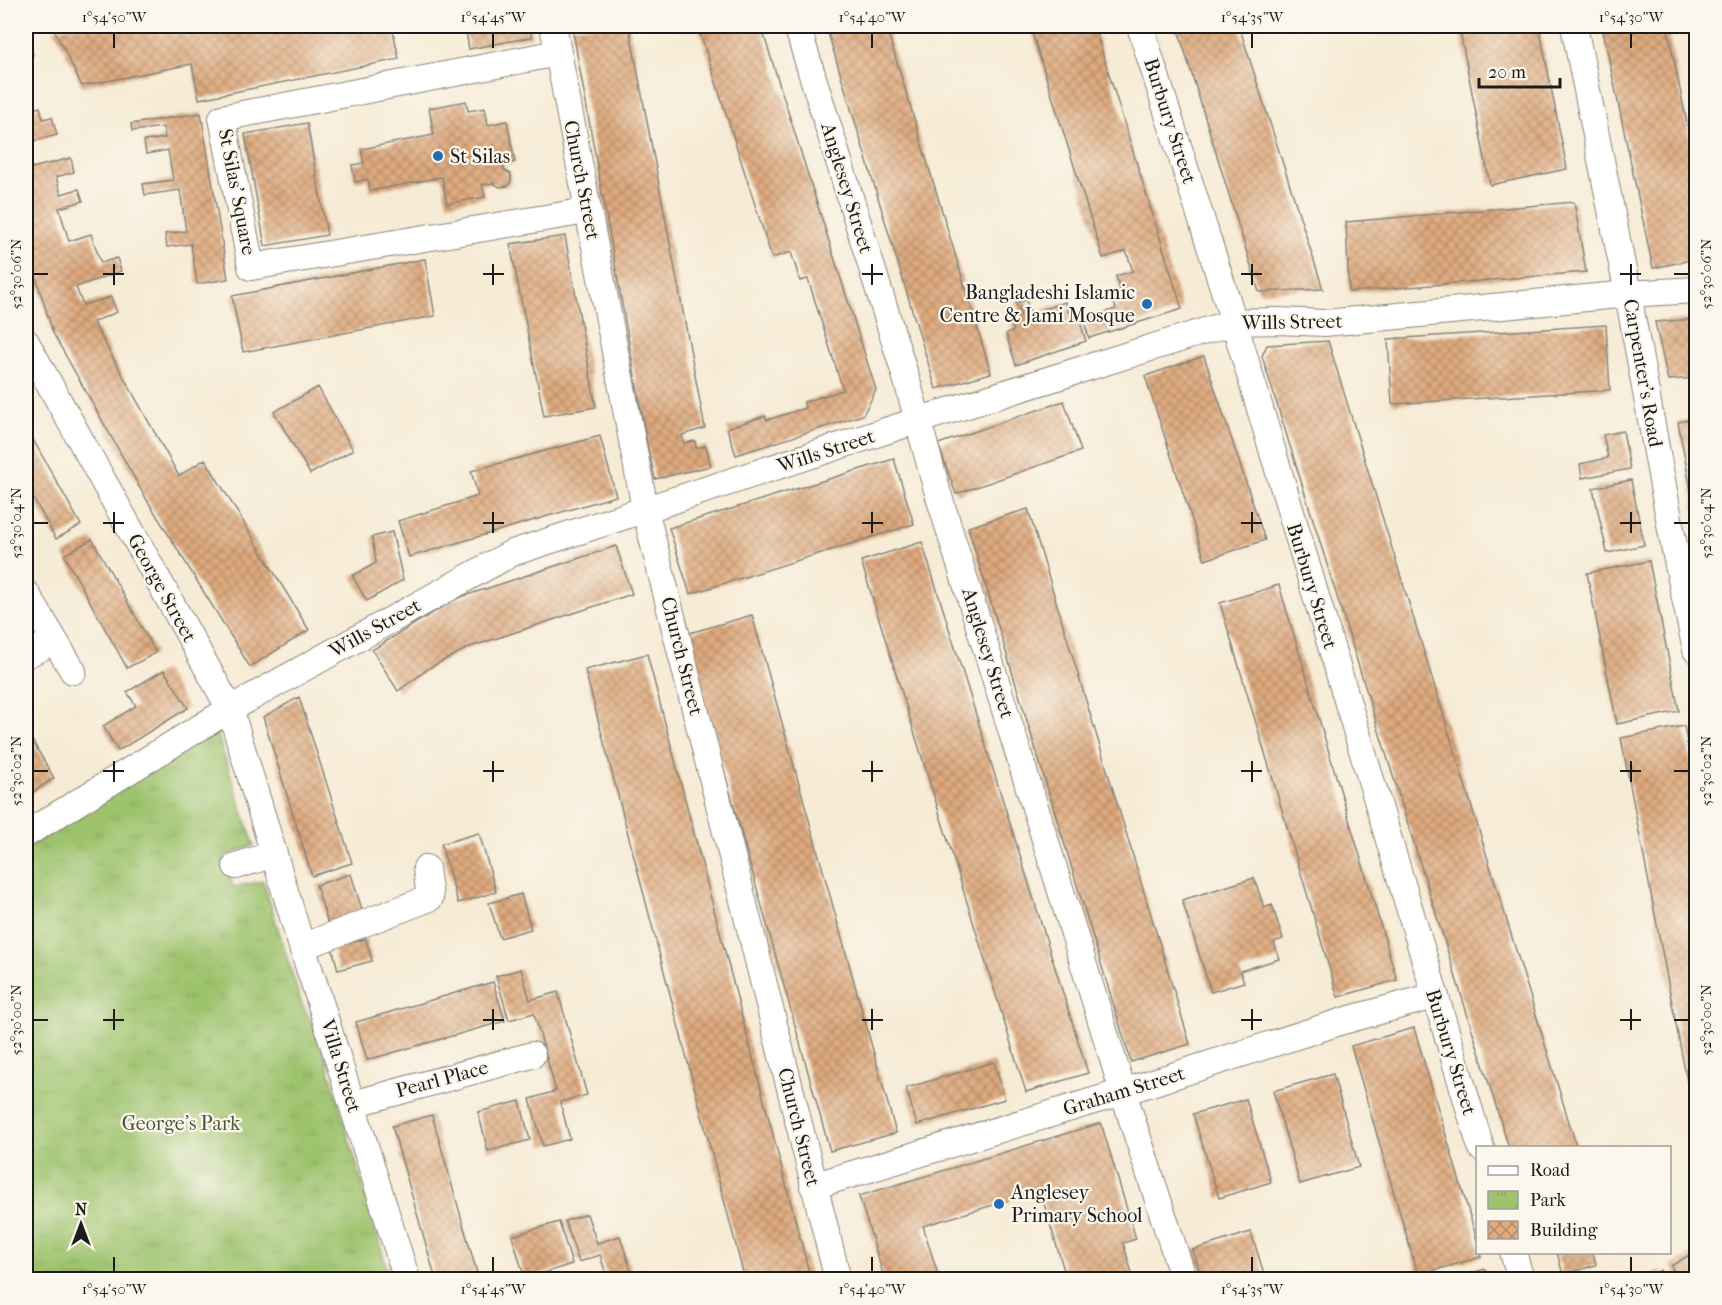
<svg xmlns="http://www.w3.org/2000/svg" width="1722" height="1305" font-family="'IM FELL French Canon',serif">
<defs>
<pattern id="park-tufts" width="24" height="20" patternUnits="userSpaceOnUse" patternTransform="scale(1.5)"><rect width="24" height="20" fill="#9dc36d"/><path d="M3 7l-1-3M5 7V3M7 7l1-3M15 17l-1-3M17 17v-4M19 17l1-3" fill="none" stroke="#87a75e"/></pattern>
<pattern id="building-cross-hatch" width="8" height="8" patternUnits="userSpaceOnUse" patternTransform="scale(1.5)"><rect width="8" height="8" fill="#dfab7f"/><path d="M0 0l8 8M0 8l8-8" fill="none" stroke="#b48a67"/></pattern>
</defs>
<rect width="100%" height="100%" fill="#fbf7ec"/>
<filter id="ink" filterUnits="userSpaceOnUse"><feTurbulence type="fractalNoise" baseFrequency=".0167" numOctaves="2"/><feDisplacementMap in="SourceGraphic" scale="12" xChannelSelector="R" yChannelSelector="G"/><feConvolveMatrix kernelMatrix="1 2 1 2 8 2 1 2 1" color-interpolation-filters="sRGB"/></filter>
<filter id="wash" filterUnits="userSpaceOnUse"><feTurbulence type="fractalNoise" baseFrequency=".008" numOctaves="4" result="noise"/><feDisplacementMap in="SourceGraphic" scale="24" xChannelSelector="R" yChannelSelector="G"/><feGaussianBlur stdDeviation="1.35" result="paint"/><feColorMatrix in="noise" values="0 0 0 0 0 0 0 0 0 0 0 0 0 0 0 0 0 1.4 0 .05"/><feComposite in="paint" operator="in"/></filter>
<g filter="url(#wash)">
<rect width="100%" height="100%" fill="#f6ebd5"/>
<!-- park -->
<path fill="url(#park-tufts)" stroke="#5c7044" stroke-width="1.5" d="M215 728 254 845 223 857 233 887 263 881 301 1002 320 1039 390 1279H26V849Z"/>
<g id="blocks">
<!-- building -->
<path fill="url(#building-cross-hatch)" d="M74 26H185L186 35 236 26H392L399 59 199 99 192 64 82 86 54 29Z
M465 26H530L532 37 469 49Z
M572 26H629L705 428 682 435 684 443 695 441 696 448 706 446 711 466 655 479 647 443Z
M698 26H761L876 390 863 415 736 455 727 428 765 416 767 420 805 408 804 402 843 390 808 279 800 281 791 252 772 258Z
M826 26H886L991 373 936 389Z
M1030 26H1094L1182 309 1089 338 1083 319 1116 309 1113 299 1122 296 1116 276 1133 271 1126 251 1103 258Z
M1177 26H1239L1323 289 1259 292Z
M1459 26H1539L1567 169 1490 185Z
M1602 26H1667L1696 167V259L1653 268Z
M29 42 33 55 26 57V43Z
M466 101 468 111 485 108 488 125 507 121 515 162 503 165 504 170 511 174V181L508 186 500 187 493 183 482 185 485 197 447 204 442 177 370 191 368 179 355 182 352 165 364 163 361 149 434 135 429 108Z
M40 107 43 119 52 117 57 135 26 143V111Z
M201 113 228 279 197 284 191 244 167 247 165 234 186 231 180 190 145 195 143 184 173 180 168 150 146 154 144 141 165 138 163 127 132 131 131 124Z
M307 123 327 235 265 246 245 134Z
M26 145 32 168 71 158 74 172 56 177 61 194 79 189 83 201 59 208 69 241 91 234 101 263 117 258 121 271 76 287 83 305 111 297 117 312 93 322 179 476 205 459 309 630 250 667 144 495 53 333 26 245Z
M1574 202 1586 272 1349 292 1346 222Z
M565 236 596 407 544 416 510 244Z
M425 259 435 316 243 352 232 296Z
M1026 300 1034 323 1047 319 1044 309 1065 302 1068 312 1076 309 1086 341 1016 365 1006 334 1014 331 1010 319 1021 316 1016 303Z
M1696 319V378L1668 380 1655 322Z
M1606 325 1610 390 1392 404 1388 339Z
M1328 341 1577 1148H1509L1262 356 1267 345Z
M1204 356 1265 540 1205 560 1145 376Z
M318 387 353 450 310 474 274 412Z
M1064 401 1081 451 956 494 938 444Z
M1696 418V512H1695L1678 422Z
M26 427 81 525 56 539 26 485Z
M1623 431 1630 469 1582 478 1580 464 1608 458 1603 435Z
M600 436 616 496 409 557 398 521 478 496 471 471Z
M894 459 914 524 690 594 669 528Z
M1631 480 1644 545 1607 553 1593 488Z
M1028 509 1190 1044 1131 1062 968 527Z
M392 532 403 580 367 601 352 576 376 563 372 537Z
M92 539 156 653 127 668 64 555Z
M922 542 1088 1073 1026 1092 861 561Z
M616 546 632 594 470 647 431 667 398 691 372 650 455 599Z
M1649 561 1679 711 1617 724 1587 573Z
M1279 585 1397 980 1338 997 1220 603Z
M752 615 896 1133 830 1151 686 634Z
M647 654 811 1280H745L585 670Z
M164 670 188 708 118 751 103 726 136 706 127 692Z
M299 697 352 863 312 876 263 717Z
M1684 726 1696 789 1695 1123 1621 738Z
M26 730 54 778 26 797Z
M479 833 496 892 458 903 441 844Z
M351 874 363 913 328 924 316 885Z
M1254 878 1264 908 1272 905 1283 939 1274 942 1279 959 1240 971 1244 982 1211 992 1182 900Z
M521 894 531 929 500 938 489 903Z
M366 939 372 961 338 970 332 947Z
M521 969 530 1000 558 992 587 1095 560 1102 570 1139 543 1146 530 1099 556 1091 534 1013 509 1020 496 976Z
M493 982 505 1021 367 1060 356 1022Z
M1414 1028 1478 1243V1252H1480L1481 1257 1418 1275 1351 1046Z
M994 1062 1005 1099 917 1125 906 1088Z
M1333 1074 1359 1167 1300 1184 1273 1091Z
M1246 1099 1271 1182 1219 1198 1193 1114Z
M520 1101 530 1140 488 1151 478 1112Z
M432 1115 479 1280H436L392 1126Z
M1101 1123 1136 1239 1123 1243 1134 1280H1067L1040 1191 923 1226 939 1278 885 1280 859 1196Z
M587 1214 597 1243 620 1236 634 1280H608L600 1255 579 1262 565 1221Z
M559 1222 572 1264 525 1279 512 1236Z
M1251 1232 1266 1280H1202L1193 1250Z
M1696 1251V1280H1679L1671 1266Z
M1557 1252H1593L1596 1265 1563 1275Z
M1485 1269 1488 1280H1451V1279Z
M1660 1270 1665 1280H1644Z"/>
</g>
</g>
<g filter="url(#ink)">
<use href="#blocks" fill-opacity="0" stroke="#898478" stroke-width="1.5"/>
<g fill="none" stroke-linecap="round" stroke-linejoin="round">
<!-- street casing -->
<g stroke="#898478" stroke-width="28">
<path id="street" d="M553 26 645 509 838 1280
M797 26 907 381 937 490 1123 1092 1184 1280
M1140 26 1234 322 1481 1148
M1574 26 1628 294 1674 546 1696 650
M558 53 222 118 251 267 587 211
M26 342 230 709 302 947 316 989 407 1280
M26 593 73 671
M26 655 54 641
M26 834 230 709 512 553 919 420 1234 322 1278 321 1325 323 1628 294 1696 290
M236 866 274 854
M302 947 430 898 426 868
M353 1104 532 1055
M813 1186 1123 1092 1343 1021 1434 996
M1513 1252 1521 1280"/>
</g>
<!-- street -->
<use href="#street" stroke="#fff" stroke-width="26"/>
</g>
</g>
<!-- ticks -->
<path fill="none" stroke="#1c1c1c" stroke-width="2" d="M114 33V48M493 33V48M872 33V48M1252 33V48M1631 33V48M114 264V285M493 264V285M872 264V285M1252 264V285M1631 264V285M33 274H48M103 274H124M483 274H504M862 274H883M1241 274H1262M1620 274H1641M1674 274H1689M114 512V533M493 512V533M872 512V533M1252 512V533M1631 512V533M33 523H48M103 523H124M483 523H504M862 523H883M1241 523H1262M1620 523H1641M1674 523H1689M114 761V782M493 761V782M872 761V782M1252 761V782M1631 761V782M33 771H48M103 771H124M483 771H504M862 771H883M1241 771H1262M1620 771H1641M1674 771H1689M114 1009V1030M493 1009V1030M872 1009V1030M1252 1009V1030M1631 1009V1030M33 1020H48M103 1020H124M483 1020H504M862 1020H883M1241 1020H1262M1620 1020H1641M1674 1020H1689M114 1257V1272M493 1257V1272M872 1257V1272M1252 1257V1272M1631 1257V1272"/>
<!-- markers -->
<g fill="#1f6fb2" stroke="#fbf7ec" stroke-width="2">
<circle cx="438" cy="156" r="6"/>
<circle cx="1147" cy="304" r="6"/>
<circle cx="999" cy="1204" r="6"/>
</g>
<g text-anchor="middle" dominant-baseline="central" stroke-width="4.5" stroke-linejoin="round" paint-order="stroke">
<!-- street labels -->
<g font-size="20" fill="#1c1c1c" stroke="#fbf7ec">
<text transform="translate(1170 121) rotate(72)">Burbury Street</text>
<text transform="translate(582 180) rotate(79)">Church Street</text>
<text transform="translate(847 188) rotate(73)">Anglesey Street</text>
<text transform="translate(237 192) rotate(79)">St Silas' Square</text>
<text transform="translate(1292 322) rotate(-1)">Wills Street</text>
<text transform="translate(1643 373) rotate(80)">Carpenter's Road</text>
<text transform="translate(826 451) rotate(-18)">Wills Street</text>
<text transform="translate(1312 586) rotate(73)">Burbury Street</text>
<text transform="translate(162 588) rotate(61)">George Street</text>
<text transform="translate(375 628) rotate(-29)">Wills Street</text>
<text transform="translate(988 653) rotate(73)">Anglesey Street</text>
<text transform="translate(682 656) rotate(76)">Church Street</text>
<text transform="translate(1451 1052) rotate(73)">Burbury Street</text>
<text transform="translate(341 1066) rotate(73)">Villa Street</text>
<text transform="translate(442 1079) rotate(-15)">Pearl Place</text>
<text transform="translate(1124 1091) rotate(-17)">Graham Street</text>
<text transform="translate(799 1127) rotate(76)">Church Street</text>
</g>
<!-- poi labels -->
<g font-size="20" fill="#1c1c1c" stroke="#fbf7ec" text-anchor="start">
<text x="450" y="156">St Silas</text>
<text x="1135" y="292" text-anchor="end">Bangladeshi Islamic<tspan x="1135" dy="23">Centre &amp; Jami Mosque</tspan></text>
<text x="1011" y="1192">Anglesey<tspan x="1011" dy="23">Primary School</tspan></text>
</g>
<!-- park labels -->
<g font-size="20" fill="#495638" stroke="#fbf7ec">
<text x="181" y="1123">George's Park</text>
</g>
</g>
<!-- margin -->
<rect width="1722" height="1305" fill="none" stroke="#fbf7ec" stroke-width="66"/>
<!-- legend -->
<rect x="1476" y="1146" width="195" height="108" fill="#fbf7ec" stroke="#a29f99" stroke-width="1.5"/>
<rect x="1488" y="1166" width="30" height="9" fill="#ffffff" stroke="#a29f99" stroke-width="1.5"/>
<text x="1530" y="1176" font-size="18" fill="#1c1c1c">Road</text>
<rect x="1488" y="1191" width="30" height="18" fill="url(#park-tufts)" stroke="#a29f99" stroke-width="1.5"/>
<text x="1530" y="1206" font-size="18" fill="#1c1c1c">Park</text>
<rect x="1488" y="1221" width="30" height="18" fill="url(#building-cross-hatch)" stroke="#a29f99" stroke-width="1.5"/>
<text x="1530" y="1236" font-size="18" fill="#1c1c1c">Building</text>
<!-- north arrow -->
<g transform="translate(81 1224)" stroke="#fbf7ec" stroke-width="4.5" paint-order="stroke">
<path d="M0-4.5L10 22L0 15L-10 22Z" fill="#1c1c1c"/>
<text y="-9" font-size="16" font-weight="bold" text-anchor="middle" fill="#1c1c1c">N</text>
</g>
<!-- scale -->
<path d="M1479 78v9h81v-9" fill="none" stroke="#1c1c1c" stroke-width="3"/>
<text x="1488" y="78" font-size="18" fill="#1c1c1c" stroke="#fbf7ec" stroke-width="4.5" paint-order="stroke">20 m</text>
<rect x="33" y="33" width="1656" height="1239" fill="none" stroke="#1c1c1c" stroke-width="2"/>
<g font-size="15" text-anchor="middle" fill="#1c1c1c">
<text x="114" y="22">1°54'50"W</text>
<text x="493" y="22">1°54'45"W</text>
<text x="872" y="22">1°54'40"W</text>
<text x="1252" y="22">1°54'35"W</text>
<text x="1631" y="22">1°54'30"W</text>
<text transform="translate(16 274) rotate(-90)" y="5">52°30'06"N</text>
<text transform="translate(1706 274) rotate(-90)" y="5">52°30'06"N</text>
<text transform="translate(16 523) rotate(-90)" y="5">52°30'04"N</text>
<text transform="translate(1706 523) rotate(-90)" y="5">52°30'04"N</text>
<text transform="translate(16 771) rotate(-90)" y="5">52°30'02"N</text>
<text transform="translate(1706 771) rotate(-90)" y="5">52°30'02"N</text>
<text transform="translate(16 1020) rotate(-90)" y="5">52°30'00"N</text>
<text transform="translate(1706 1020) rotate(-90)" y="5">52°30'00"N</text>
<text x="114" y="1294">1°54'50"W</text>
<text x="493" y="1294">1°54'45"W</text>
<text x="872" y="1294">1°54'40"W</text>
<text x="1252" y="1294">1°54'35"W</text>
<text x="1631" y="1294">1°54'30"W</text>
</g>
</svg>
